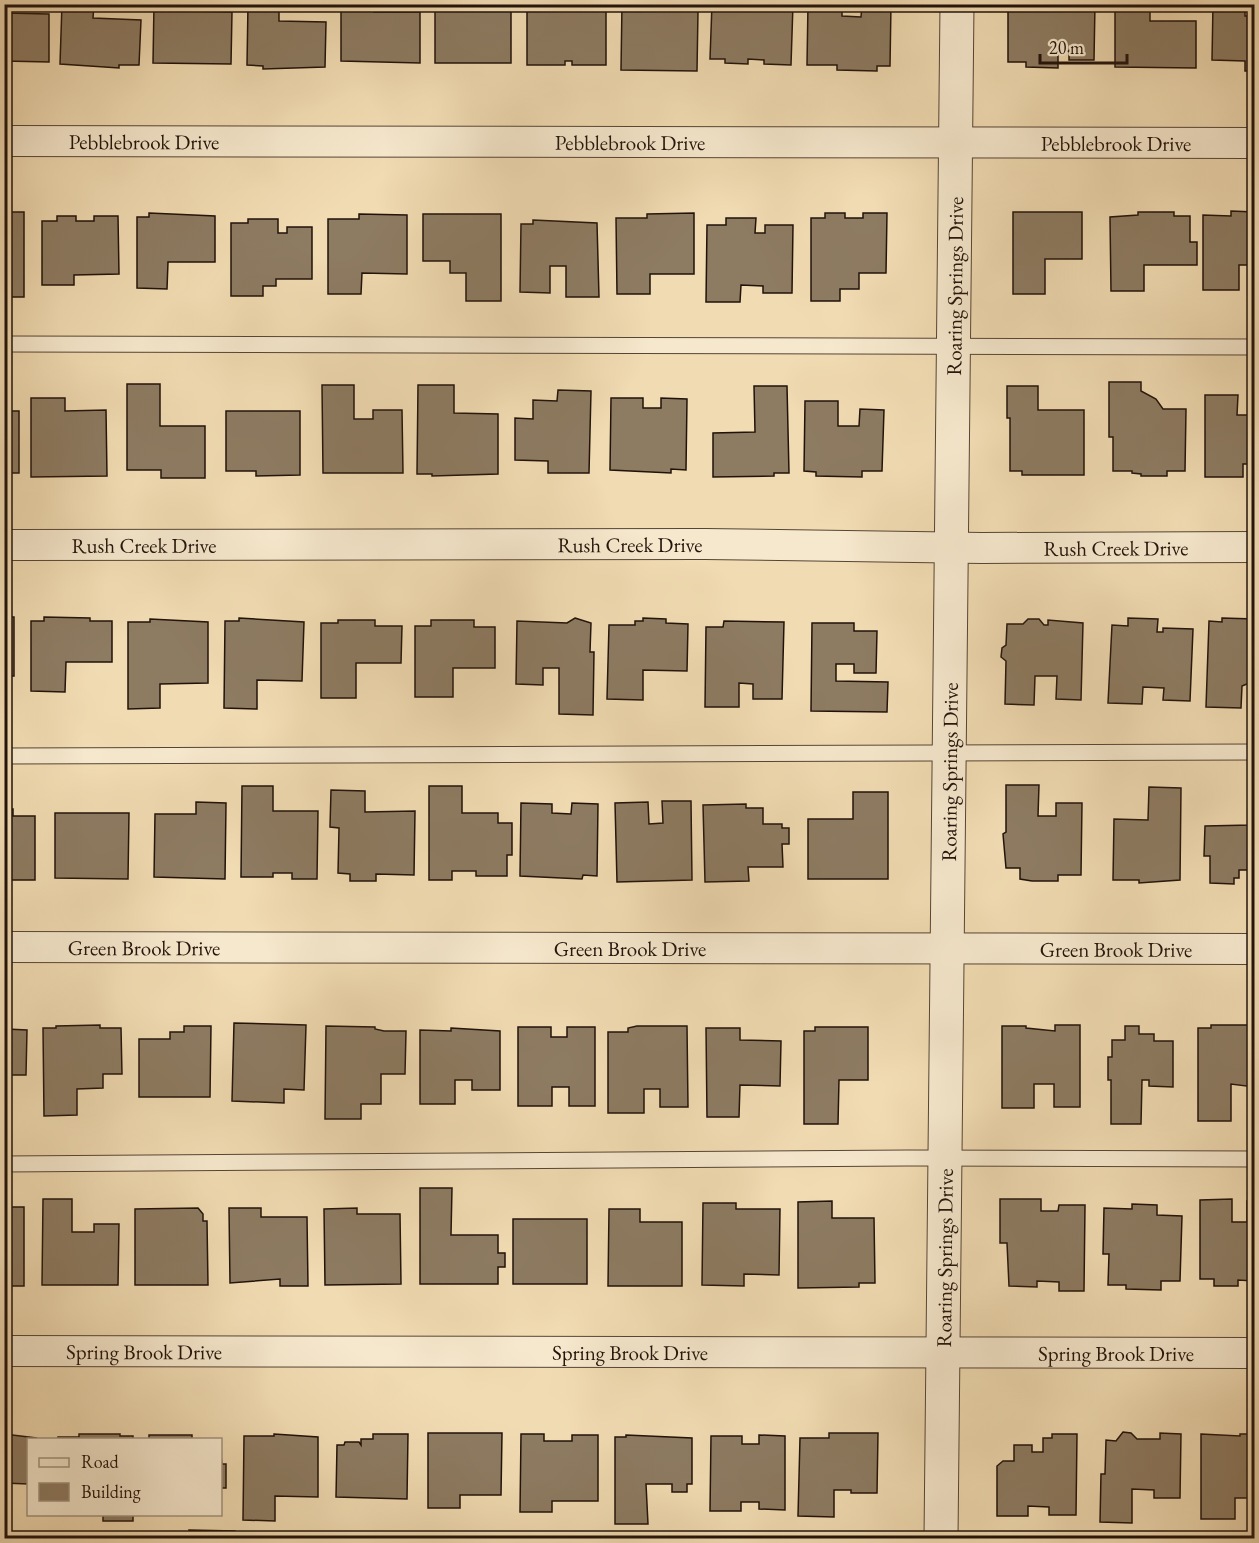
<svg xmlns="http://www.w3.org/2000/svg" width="1259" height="1543" font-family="'EB Garamond',serif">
<rect width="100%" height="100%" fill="#f1dbb2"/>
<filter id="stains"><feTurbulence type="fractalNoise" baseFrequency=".00333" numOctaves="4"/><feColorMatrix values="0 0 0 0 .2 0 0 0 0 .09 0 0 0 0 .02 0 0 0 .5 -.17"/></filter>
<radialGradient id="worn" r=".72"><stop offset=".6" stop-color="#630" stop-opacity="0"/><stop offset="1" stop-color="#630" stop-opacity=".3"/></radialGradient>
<!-- building -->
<path fill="#8d7b62" stroke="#21130b" stroke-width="1.5" d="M62 4H94L93 18 141 20 139 65H119V68L60 64Z
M154 4H186V11L232 12 231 64 153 63Z
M248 4H279V21L326 22 325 67 263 69V66L247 65Z
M341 4H373L374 12H420V63L341 61Z
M435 4 511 8V63H435Z
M527 4H606V65H572V61H565V65H527Z
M622 4H653V10L698 11 697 71 621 70Z
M712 4H793L791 65 764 64V60L748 59V64L725 63V59H710Z
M808 4H842V16L861 17 862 4H891L890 66H877V71L837 70V65H807Z
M1008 4H1095L1094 60H1069V51H1058V68L1026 67V62H1008Z
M1115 4H1150V21H1196V68L1115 67Z
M1213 4H1245V16H1254V71H1245V61L1212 60Z
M4 13 49 14V62L4 61Z
M1231 211 1254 212V265H1239V290H1203V215L1231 216Z
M4 212H24V297H4Z
M1013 212H1082V259H1045V294H1013Z
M1138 212H1174V216H1190V242H1197V265H1144V291H1111L1110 217 1138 215Z
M149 213 215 216V262H168L167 289 137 288V217H149Z
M694 213V274H650V294H617L616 218H647V214Z
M825 213H845V218H863V213H887L886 273H859V289H840V301H811V218H825Z
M359 214 407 215V274L362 273 361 294H328V219H359Z
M423 214H501V301H466V273H450V261H423Z
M57 216H76V221H94V216H118L119 274 74 275V285H42V221H57Z
M726 218H756L755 233H765V225H793L792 293H763V286L741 285 740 302H706L707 225H726Z
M248 219H278V233H287V227H312V279H276V286H263V296H231V223H248Z
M533 220 597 223 599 297H566V266H550V293L520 292 521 224H533Z
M1109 382H1141V391L1156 399 1163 409H1186L1185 471H1167V476H1141V474L1132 473V471H1113V437H1109Z
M127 384H160V426H205V478H161V470H127Z
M322 385H354V419H373V410H402L403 473H323Z
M418 385H454V413L498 414V474L432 476V474H417Z
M754 386H787L789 473H774V476L713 477V433L755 432Z
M1007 386H1038V410H1084V475H1022V471H1010V418H1007Z
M558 390 591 391 589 473H548V461L515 460V418L533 419V400L557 401Z
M1205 395H1238L1237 415H1254V395V464H1243V477H1205Z
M31 398H65V411L106 410 107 476 31 477Z
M611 398H643V408H661V398L687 399 686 470 671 469V473L610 470Z
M805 401H838V426H859L860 409 884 410 882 471H862V477L816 476V472L804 471Z
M4 411H19V473H4Z
M226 411H300V475L256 476V471H226Z
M4 617H14V676H4Z
M44 617 90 618V621H112V662H66L65 692 31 691V621H44Z
M239 618 304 622 302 681 257 680V709L224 708 225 621H239Z
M575 618 591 623 590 652H594L593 715 559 714V668H543V685L516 684 517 621 567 623Z
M643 618 666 619V623L688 624 687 671 643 670V700L607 699 609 625H635V621H643Z
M1128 618 1158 619 1157 632H1163V628L1193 629 1190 701 1163 700 1164 688 1143 687 1142 704 1108 703 1112 625 1128 626Z
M1222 618 1254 619V681L1242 686 1241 708 1206 707 1209 621 1222 622Z
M150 619 208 622V683L160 684V708L128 709V622H150Z
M1028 619H1039L1044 625H1048V620L1083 623 1081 700 1056 699 1057 676H1035L1034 705 1005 704 1006 661 1001 657 1002 648 1006 645 1007 624H1023Z
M338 620H375V626H402L401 663H356V698H321V623H338Z
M431 620H474V627H495V668H453V697H415V626H431Z
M724 621 784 622 782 699H753V684L739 683V707H705L706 627H723Z
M812 623H854V631H877L876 673H854V664H836V681L888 682 887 712 811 711Z
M1006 785H1039L1038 816H1056V803H1082L1081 875H1058V881H1032L1020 879V868H1006L1003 834 1006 832Z
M242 786H273V811H318L317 879H292V873H273V877H241Z
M429 786H462V813H498V823H512V855H507V876H476V871H452V880H429Z
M1149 787 1181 788 1180 880 1139 883V880H1113L1114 819 1148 820Z
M1252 787H1254V881H1249V870H1239V878H1234V884L1210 883V856H1204L1205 826 1251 825Z
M331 790 365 791V812L415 811 414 875 376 874V881H350V874L338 873 339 828 330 827Z
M853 792H888V879H808V819H853Z
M662 801H691L692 880 617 882 615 803 648 802 649 824 663 823Z
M196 802 226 803 225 879 154 877 155 814H196Z
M521 803 552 804V813L571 814 572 803 598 804 597 876 583 875 582 879 520 876Z
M746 804V808H763V824H782V828H789V844H782L783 867H748L749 881 705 882 703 805Z
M4 809H13V816H35V880H4Z
M55 813H129L128 879 55 878Z
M234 1023 306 1025 304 1090 284 1089V1103L232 1101Z
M100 1025V1028H121L122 1074H103V1088L77 1089V1115L44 1116 43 1028H56V1026Z
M1055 1025H1080V1107H1054V1084H1034V1108H1002V1026H1026V1028L1055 1031Z
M1211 1025H1254V1087L1231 1084V1121H1198V1028H1211Z
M4 1026 6 1029 27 1030 26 1075H4Z
M184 1026H211L210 1097H139V1039H170V1032H184Z
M326 1026 375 1027V1029L384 1031H406L405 1074H381V1104H361V1119H325Z
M637 1026H687L688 1107H660V1089H644V1113H608V1032H628V1028Z
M1125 1026H1139V1034H1154V1041H1173V1087L1149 1086V1080H1142L1141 1124H1111V1080H1108V1057H1112V1040H1125Z
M518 1027H551V1037H567V1027H595V1106H569V1087H552V1106H518Z
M815 1027H868V1080H839L838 1124H804V1031H815Z
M451 1028 500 1031V1090H472V1080H455V1104H420V1030L451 1031Z
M706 1028H740V1040L781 1041 780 1086 740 1085 739 1117H707Z
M420 1188H452L451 1235H498V1253H505V1267H498V1284H420Z
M43 1199H72V1232H94V1224H119L118 1285H42Z
M1000 1199H1041V1211H1058L1059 1205H1085L1084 1291H1059V1282L1037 1281V1287L1009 1286 1007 1243H1000Z
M1232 1199V1222H1247V1201H1254V1281L1238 1280V1286H1214V1279H1200V1200Z
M832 1201V1218H874L875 1283H859V1287L798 1288V1202Z
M703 1203H736V1209H780L779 1275 744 1274V1286L702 1285Z
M1132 1204 1157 1205V1215L1182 1216 1180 1281H1161V1290L1126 1289V1285H1108L1109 1254H1103L1104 1208 1132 1209Z
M4 1207H24V1286H4Z
M198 1208 203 1214V1221H207L208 1285H135V1209Z
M229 1208H261V1217H307L308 1286H280V1279L230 1283Z
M357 1208V1214H400L401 1284 325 1285 324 1209Z
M609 1209H640V1222H682V1286H608Z
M513 1219H587V1284H513Z
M1123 1432 1131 1433 1137 1439H1160V1433L1181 1434 1180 1498H1154V1490L1132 1489V1523L1100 1522 1101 1474H1105L1106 1440 1116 1441Z
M428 1433H502L501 1495H460V1508H428Z
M829 1433H878L877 1493H851V1490H834V1517L798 1516 800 1438H829Z
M4 1434 37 1438 28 1440V1484L4 1483Z
M79 1434H120V1436H133V1440H58V1437H79Z
M274 1434 318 1437V1497L275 1496V1521L243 1520 244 1436H274Z
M373 1434H408L407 1499 336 1497 337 1445H344L345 1442H359L361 1445V1439H373Z
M521 1434H544V1441H572V1435H598V1501H552V1512H520Z
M1052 1434H1077L1076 1515H1049V1507L1028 1506V1516H997V1466L1003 1461H1014V1445H1032V1452H1043V1438H1052Z
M1201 1434 1240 1436V1434H1254V1498H1235V1519H1201Z
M149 1435H192V1440H149Z
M626 1435 692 1438V1484H687V1492H672V1484H646L648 1524H615V1437H626Z
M759 1435 785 1436V1510L759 1509V1502H741V1511H710L711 1436H742V1444H759Z
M220 1447 222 1464H226V1488H220Z
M103 1514H133V1521H103Z
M189 1530 235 1531V1538H189Z"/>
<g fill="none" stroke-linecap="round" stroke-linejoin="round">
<!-- service casing -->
<g stroke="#554535" stroke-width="17">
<path id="service" d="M4 344 1254 347
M4 756 1254 752
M4 1164 908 1158 1254 1159"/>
</g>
<!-- minor casing -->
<g stroke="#554535" stroke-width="32">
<g id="minor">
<path id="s1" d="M4 141 1254 143"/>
<path id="s2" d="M4 545 705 544 982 548 1254 547"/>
<path id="s3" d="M4 947 1254 949"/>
<path id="s4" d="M4 1351 1254 1353"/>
</g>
</g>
<!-- tertiary casing -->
<g stroke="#554535" stroke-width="35">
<g id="tertiary">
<path id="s5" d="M941 1538 957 4"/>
</g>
</g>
<!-- service -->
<use href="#service" stroke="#f6e8cd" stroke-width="15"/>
<!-- minor -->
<use href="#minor" stroke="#f6e8cd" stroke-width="30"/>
<!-- tertiary -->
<use href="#tertiary" stroke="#f6e8cd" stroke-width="33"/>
</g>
<g text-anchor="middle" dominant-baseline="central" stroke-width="4.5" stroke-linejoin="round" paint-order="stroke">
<!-- street labels -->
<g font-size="21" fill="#21130b" stroke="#f6e8cd">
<text stroke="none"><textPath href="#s1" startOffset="140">Pebblebrook Drive</textPath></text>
<text stroke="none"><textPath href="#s1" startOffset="626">Pebblebrook Drive</textPath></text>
<text stroke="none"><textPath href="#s1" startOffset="1112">Pebblebrook Drive</textPath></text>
<text stroke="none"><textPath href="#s5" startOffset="1252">Roaring Springs Drive</textPath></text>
<text stroke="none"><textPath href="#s2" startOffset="626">Rush Creek Drive</textPath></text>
<text stroke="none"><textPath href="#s2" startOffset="140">Rush Creek Drive</textPath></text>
<text stroke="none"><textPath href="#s2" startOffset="1112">Rush Creek Drive</textPath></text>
<text stroke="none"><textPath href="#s5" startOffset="766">Roaring Springs Drive</textPath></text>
<text stroke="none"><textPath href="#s3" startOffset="140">Green Brook Drive</textPath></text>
<text stroke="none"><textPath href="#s3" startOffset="626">Green Brook Drive</textPath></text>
<text stroke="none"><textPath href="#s3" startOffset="1112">Green Brook Drive</textPath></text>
<text stroke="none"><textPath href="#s5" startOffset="280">Roaring Springs Drive</textPath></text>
<text stroke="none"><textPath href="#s4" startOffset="140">Spring Brook Drive</textPath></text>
<text stroke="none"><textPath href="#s4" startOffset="626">Spring Brook Drive</textPath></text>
<text stroke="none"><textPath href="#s4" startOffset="1112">Spring Brook Drive</textPath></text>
</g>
</g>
<!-- margin -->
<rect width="1259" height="1543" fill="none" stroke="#f1dbb2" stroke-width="24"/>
<rect x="6" y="6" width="1247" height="1531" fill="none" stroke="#21130b" stroke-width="3"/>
<rect x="12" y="12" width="1235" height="1519" fill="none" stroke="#21130b" stroke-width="1.5"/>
<!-- legend -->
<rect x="27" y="1438" width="195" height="78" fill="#f6e8cd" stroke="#a1937f" stroke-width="1.5"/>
<rect x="39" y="1458" width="30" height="9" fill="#f6e8cd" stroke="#a1937f" stroke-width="1.5"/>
<text x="81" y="1468" font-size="18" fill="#21130b">Road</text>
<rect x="39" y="1483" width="30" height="18" fill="#8d7b62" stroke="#a1937f" stroke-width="1.5"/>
<text x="81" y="1498" font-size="18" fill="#21130b">Building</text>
<!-- scale -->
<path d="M1040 54v9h87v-9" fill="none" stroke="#21130b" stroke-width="3"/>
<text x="1049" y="54" font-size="18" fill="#21130b" stroke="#f6e8cd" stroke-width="4.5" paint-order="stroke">20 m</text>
<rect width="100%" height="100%" filter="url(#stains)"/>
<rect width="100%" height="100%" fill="url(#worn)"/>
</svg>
